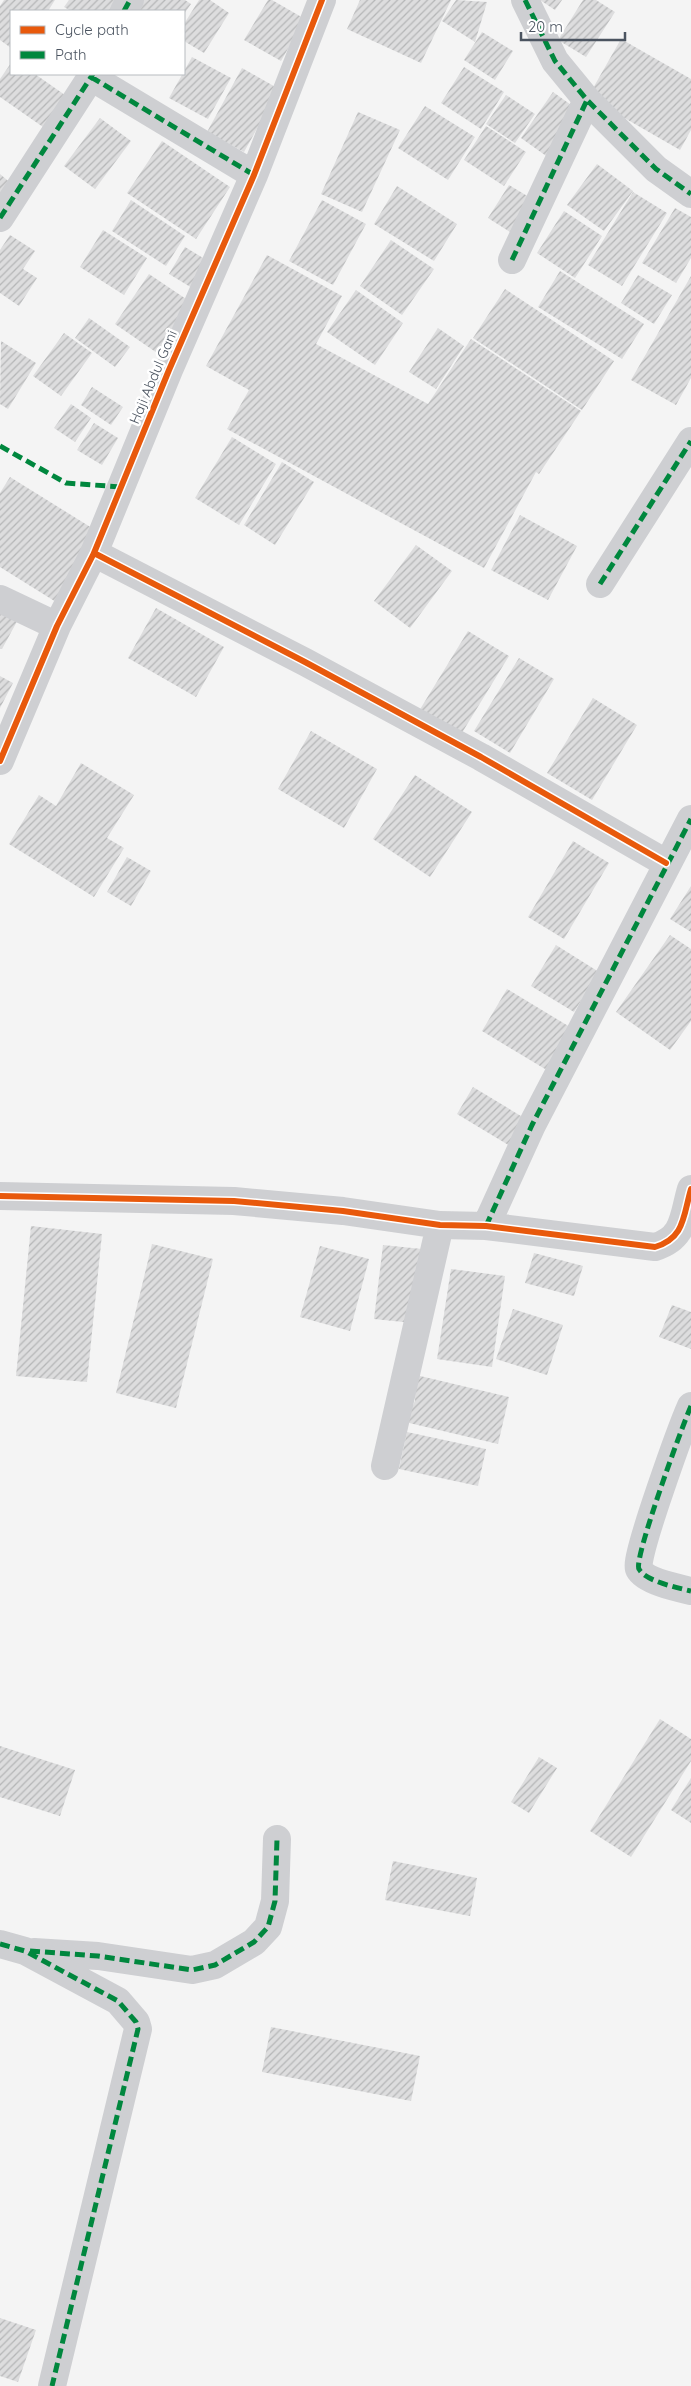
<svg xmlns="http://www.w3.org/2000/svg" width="691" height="2386" font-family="Quicksand,sans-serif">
<defs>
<pattern id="building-hatch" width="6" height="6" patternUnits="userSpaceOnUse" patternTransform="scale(1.25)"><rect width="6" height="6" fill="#ddddde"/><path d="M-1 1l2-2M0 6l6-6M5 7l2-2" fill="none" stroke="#b5b6b7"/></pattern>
</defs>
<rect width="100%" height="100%" fill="#f4f4f4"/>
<!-- building -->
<path fill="url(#building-hatch)" d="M4 0H55L48 11H11V48L0 40V6Z
M69 0H118L111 11H71L64 7Z
M138 0H185L191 4 184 14V11H131Z
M199 0H210L229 13 204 53 184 41V24Z
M268 0H272L305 19 281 61 244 40Z
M360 0H451L421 63 347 29Z
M456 0 487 2 475 42 442 21Z
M540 0H562L555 10Z
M583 0H596L615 12 586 57 558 40Z
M482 32 513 51 495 80 464 60Z
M621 39 691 79V130L680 150 588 97Z
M192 57 231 78 208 119 169 98Z
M11 63V74H35L65 95 43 127 0 97V79Z
M464 67 504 92 481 129 441 103Z
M242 68 279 89 244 152 207 132Z
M553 92 581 112 549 158 521 138Z
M506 95 535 114 515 143 486 124Z
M425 106 475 137 448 180 398 148Z
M358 112 400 130 362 212 321 194Z
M100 118 131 141 95 189 64 166Z
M486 126 526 152 504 186 464 160Z
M162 141 230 187 196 239 127 193Z
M597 164 633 191 604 231 567 205Z
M0 174 13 185 0 201Z
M509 185 534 200 513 234 488 218Z
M397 186 457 224 434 261 374 224Z
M633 192 667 213 622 286 588 265Z
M131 200 185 236 166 266 112 231Z
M322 200 366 224 333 285 289 261Z
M675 208 691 217V258L676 283 642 263Z
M564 211 602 236 575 278 537 253Z
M103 230 147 258 124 295 80 267Z
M10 235 35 251 23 269 37 278 19 306 0 293V250Z
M391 240 434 269 402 315 360 286Z
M185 247 213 264 197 291 169 274Z
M267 255 342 296 316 344 428 404 471 339 581 411 539 474 536 472 484 568 227 429 249 390 206 366Z
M560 271 644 324 622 359 538 307Z
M149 274 195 305 160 355 115 324Z
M638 275 672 295 654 324 621 303Z
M691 276V378L676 405 631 380Z
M505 289 614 361 582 410 473 338Z
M356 290 403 323 375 365 327 332Z
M89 318 130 347 115 367 75 338Z
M438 328 464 346 436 389 409 372Z
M64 333 92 353 61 396 33 376Z
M1 341 36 363 8 409 0 404Z
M92 387 123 407 111 425 81 405Z
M71 404 91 418 75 442 54 428Z
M94 423 118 438 102 465 77 450Z
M232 437 276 464 239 525 195 498Z
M282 462 314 482 275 545 244 525Z
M10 477 100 533 56 602 0 567V493Z
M520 515 577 546 548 600 491 570Z
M416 545 452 571 410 628 374 601Z
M0 605 20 616 2 649H0Z
M156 608 224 647 196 697 128 658Z
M468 631 509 656 460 736 419 711Z
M519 658 554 679 510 753 474 731Z
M0 676 13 683 0 708Z
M593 698 637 725 592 800 547 773Z
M311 731 377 769 344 828 278 789Z
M81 763 134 795 107 838 124 848 94 897 9 844 39 795 56 806Z
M415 775 472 812 430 877 373 839Z
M573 841 609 863 564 939 528 917Z
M127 857 151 871 131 906 107 892Z
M691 886V932L670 919Z
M670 935 691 949V1021L670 1050 616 1012Z
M556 945 599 972 574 1012 531 986Z
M507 989 575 1030 550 1072 482 1031Z
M473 1087 526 1119 510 1146 457 1114Z
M31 1226 102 1234 87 1382 16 1376Z
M152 1244 213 1259 176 1408 116 1393Z
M383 1245 422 1249 413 1323 374 1319Z
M320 1246 369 1259 350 1331 300 1317Z
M534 1253 583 1266 574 1296 525 1283Z
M451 1269 505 1276 492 1367 437 1359Z
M672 1305 691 1312V1349L659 1337Z
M513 1309 563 1325 547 1375 496 1359Z
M416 1375 509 1397 498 1444 405 1422 415 1401Z
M407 1432 486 1449 478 1486 399 1469Z
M660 1719 691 1739V1761L631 1857 590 1831Z
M0 1746 75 1770 60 1816 0 1797Z
M539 1757 557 1768 529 1813 511 1802Z
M691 1778V1823L671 1810Z
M393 1861 477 1878 470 1916 385 1900Z
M271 2027 420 2056 411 2101 262 2072Z
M0 2318 36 2330 18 2382 0 2376Z"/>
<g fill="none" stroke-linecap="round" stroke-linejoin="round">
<!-- street -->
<path stroke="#cecfd2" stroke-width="28" d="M525 0 555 61 587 100 656 169 691 194
M124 11 130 0
M91 77 254 175
M0 218 93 74
M512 260 587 100
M94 553 305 662 481 757 666 863
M600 584 691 441
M0 599 57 626
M0 761 57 626 94 553 169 370 254 175 322 0
M0 1196 234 1201 343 1211 440 1225 486 1226 655 1247C685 1238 683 1216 691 1189
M486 1226 532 1125 691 819
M691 1406C683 1424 633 1560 639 1569 645 1581 678 1588 691 1591
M385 1466 440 1225
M0 1944 25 1951 118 2001 136 2022 138 2029 52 2386
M34 1952 98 1956 192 1970 215 1965 254 1942 268 1927 275 1901 277 1839"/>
<!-- quiet -->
<path stroke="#00873e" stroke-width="5" stroke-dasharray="10 5" stroke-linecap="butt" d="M525 0 555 61 587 100 656 169 691 194
M124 11 130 0
M91 77 254 175
M0 218 93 74
M512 260 587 100
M0 446 66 483 121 487
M600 584 691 441
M486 1226 532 1125 691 819
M691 1406C683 1424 633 1560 639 1569 645 1581 678 1588 691 1591
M0 1944 25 1951 118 2001 136 2022 138 2029 52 2386
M30 1951 98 1956 192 1970 215 1965 254 1942 268 1927 275 1901 277 1839"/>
<!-- cycleway casing -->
<g stroke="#fff" stroke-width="9">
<path id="cycleway" d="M94 553 305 662 481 757 666 863
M0 761 57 626 94 553 169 370 254 175 322 0
M0 1196 234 1201 343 1211 440 1225 486 1226 655 1247C685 1238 683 1216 691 1189"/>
</g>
<!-- cycleway -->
<use href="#cycleway" stroke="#e8590c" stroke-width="6"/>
</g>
<g text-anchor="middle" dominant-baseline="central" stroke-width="5" stroke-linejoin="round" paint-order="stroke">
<!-- street labels -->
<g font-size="14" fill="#4b5460" stroke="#fff">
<text transform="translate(153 377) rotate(-67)">Haji Abdul Gani</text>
</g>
</g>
<!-- legend -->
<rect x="10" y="10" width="175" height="65" fill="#ffffff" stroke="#b7bbbf"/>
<rect x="20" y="26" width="25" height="8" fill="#e8590c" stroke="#b7bbbf"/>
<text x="55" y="35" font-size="15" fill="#4b5460">Cycle path</text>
<rect x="20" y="51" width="25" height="8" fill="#00873e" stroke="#b7bbbf"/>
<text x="55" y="60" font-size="15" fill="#4b5460">Path</text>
<!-- scale -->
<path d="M521 32v8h104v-8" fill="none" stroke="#4b5460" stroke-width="2.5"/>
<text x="528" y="32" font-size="15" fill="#4b5460" stroke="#ffffff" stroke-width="4" paint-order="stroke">20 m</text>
</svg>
